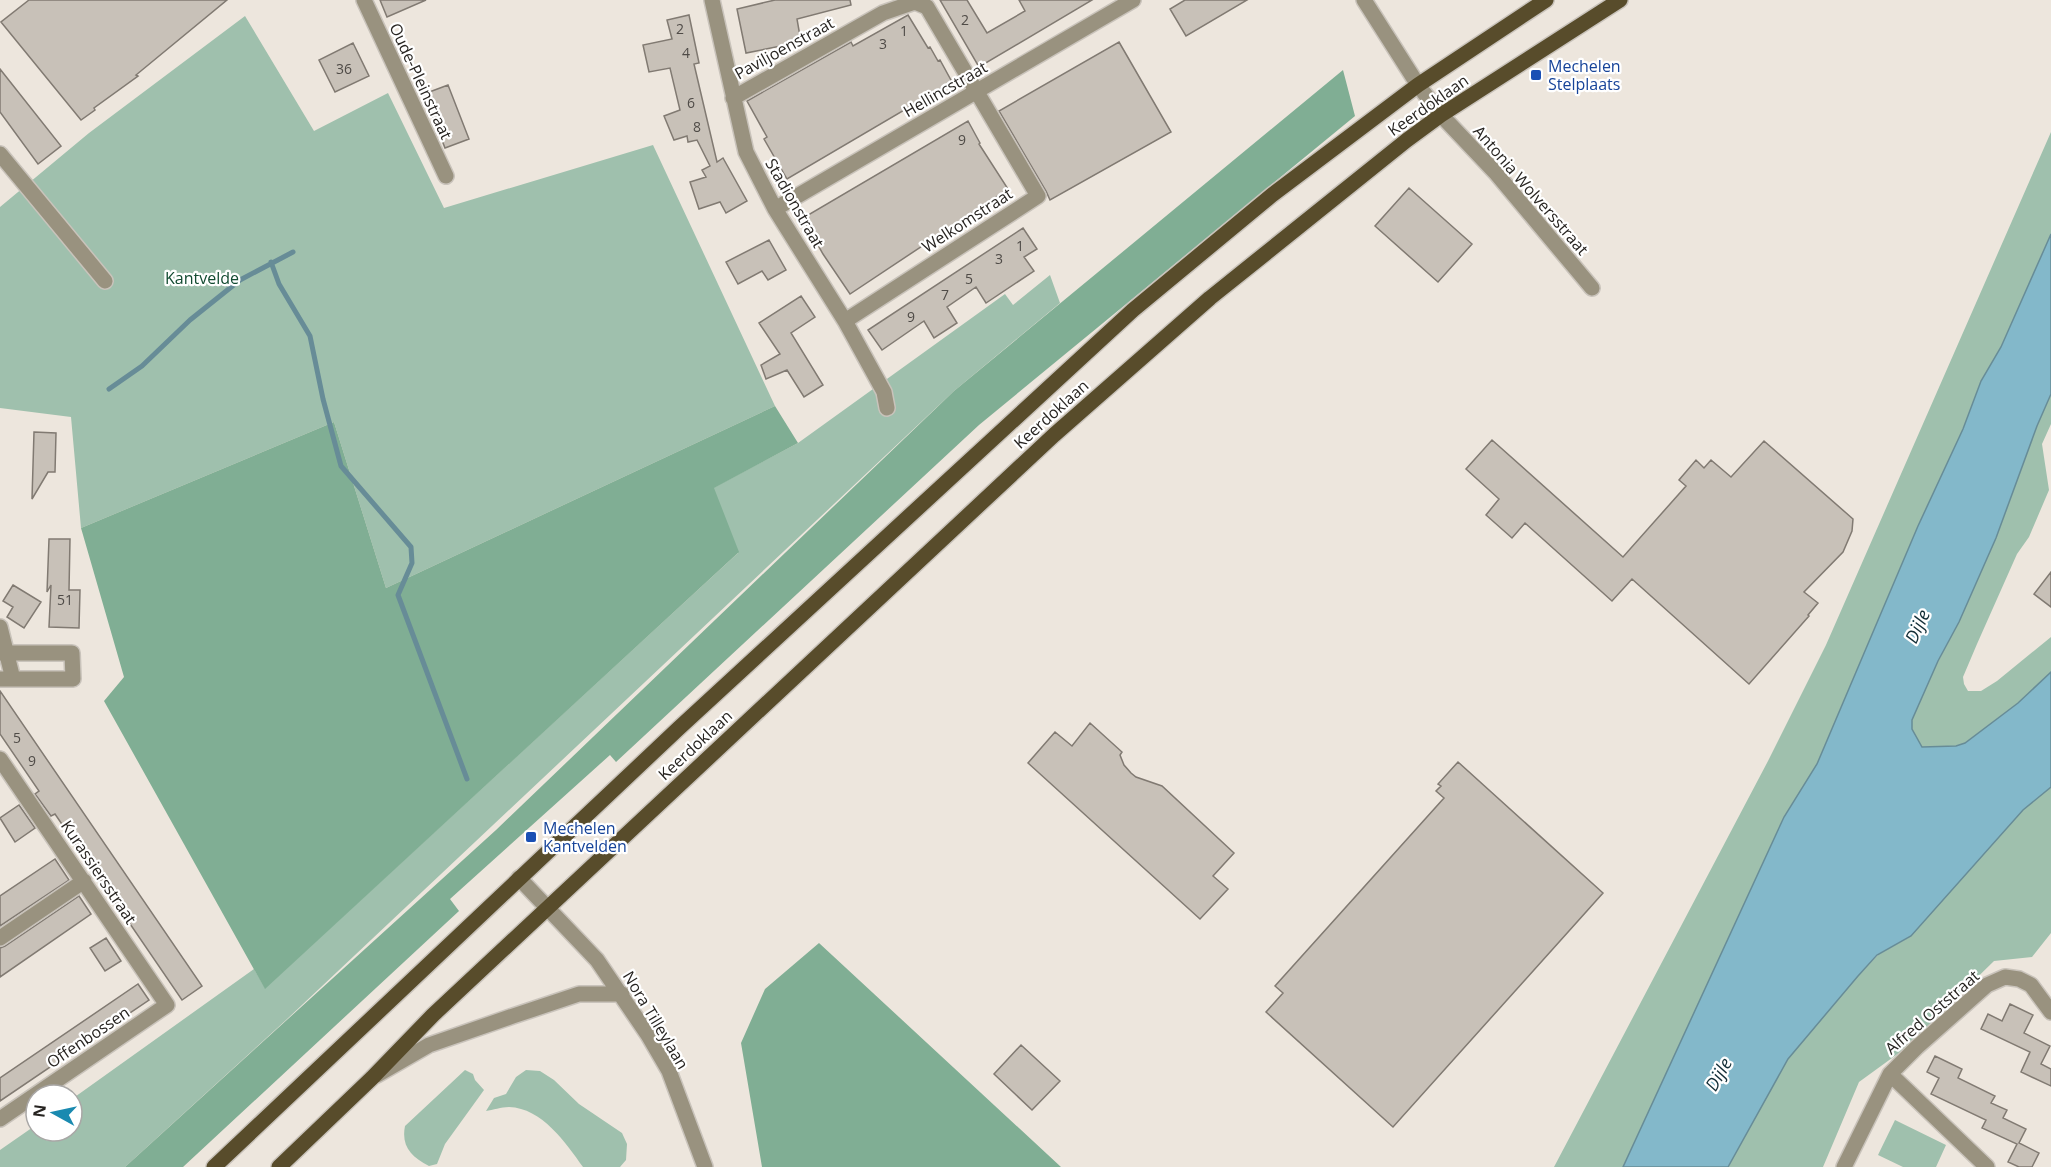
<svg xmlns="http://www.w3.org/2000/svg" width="2051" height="1167" font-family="'Open Sans',sans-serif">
<rect width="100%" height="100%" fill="#ede6dd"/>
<!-- green -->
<path fill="#9fc0ad" d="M245 16 314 131 388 93 444 208 653 145 775 406 386 588 334 422 81 528 71 417 0 408V207L89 133Z
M2051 132V234L2001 347 1981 381 1963 429 1918 526 1817 764 1784 817 1623 1167H1554L1768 761 1826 645Z
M1050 275 1060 303 954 391 285 1021 125 1167H0V1150L36 1125V1131H72V1099L254 969 265 988 738 553 713 488 798 443 1005 294 1013 305Z
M2051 394V424L2042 444 2049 490 2029 537 2017 554 1977 644 1963 677 1964 684 1968 691H1981L1997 681 2051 637V672L2018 703 1965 743 1956 746 1922 747 1912 729V719L1933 671 1958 624 1996 538 2037 426Z
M2051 787V933L2032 957 1994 961 1903 1050 1859 1082 1823 1167H1728L1788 1059 1858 976 1879 954 1908 938 2023 810Z
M465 1070 473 1074 475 1080 484 1090 445 1144 437 1164 429 1166C411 1157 401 1146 405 1126Z
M526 1070 540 1071 554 1080 579 1104 622 1133 627 1144 626 1160 620 1167H583C566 1143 542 1108 509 1107 501 1107 493 1110 486 1111L494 1098 506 1094 516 1077Z
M1895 1120 1946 1145 1936 1167H1903L1878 1155Z"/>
<!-- forest -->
<path fill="#80ae94" d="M1343 70 1355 116 979 425 616 762 610 755 450 899 459 911 183 1167H125L496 830 954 391Z
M775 406 798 443 714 488 739 552 265 989 104 701 124 677 81 528 334 422 386 588Z
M819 943 1061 1167H762L741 1043 765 989Z"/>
<!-- water -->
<path fill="#83b8ca" stroke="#678c97" stroke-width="1.5" d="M2051 234V394L2037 426 1996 538 1959 622 1938 661 1912 720V729L1922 747 1956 746 1965 743 2018 703 2051 672V787L2023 810 1911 936 1877 955 1858 976 1788 1059 1728 1167H1623L1784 817 1817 764 1918 526 1963 429 1981 381 2001 347Z"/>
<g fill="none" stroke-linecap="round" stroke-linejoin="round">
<!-- stream -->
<path stroke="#678c97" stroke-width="5" d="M271 262 279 284 310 336 323 399 341 466 411 547 412 563 398 595 467 779
M109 389 142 366 190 320 240 280 293 252"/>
</g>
<!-- building -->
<path fill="#c8c1b8" stroke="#817a72" stroke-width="1.5" d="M29 0H227L136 75 138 76 94 108 95 110 81 120 1 22Z
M380 0H426L387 17Z
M775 0H850L851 5 797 19 801 42 746 53 737 9Z
M940 0H967L987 33 1025 11 1019 0H1092L979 67Z
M1185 0H1247L1186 36 1170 9Z
M689 15 699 63 694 64 717 162 723 158 747 201 726 213 720 202 699 209 690 182 706 177 702 170 710 166 697 140 688 142 687 136 674 140 664 116 680 110 670 68 649 72 643 45 672 39 667 20Z
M908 15 928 48 930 47 938 61 940 60 952 82 787 179 764 139 767 137 747 101 851 42 853 46Z
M1119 42 1171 132 1050 200 1046 191 999 111Z
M353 43 369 76 335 92 319 60Z
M0 69 61 146 38 164 0 112Z
M448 85 469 139 445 148 424 94Z
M968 121 980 143 979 144 1008 189 850 294 823 254 803 218Z
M1409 188 1472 244 1438 282 1375 226Z
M1023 228 1037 249 1024 257 1034 271 986 303 976 287 947 307 957 323 934 338 924 321 882 350 868 330Z
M769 240 786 270 768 280 762 271 738 284 726 262Z
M801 296 815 317 791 333 823 385 804 397 787 370 766 379 761 365 780 354 759 323Z
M34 432 56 433 55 472H48L32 499Z
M1492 440 1623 557 1686 486 1679 480 1696 460 1704 468 1711 460 1731 477 1764 441 1853 519 1852 531 1843 552 1804 592 1818 603 1808 615 1809 616 1749 684 1632 579 1612 601 1525 523 1512 538 1486 515 1499 499 1466 469Z
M49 539H70L69 590H80L79 628 49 627 51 585 47 592Z
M2051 572V607L2034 594Z
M13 585 41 602 24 628 7 617 13 607 3 601Z
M0 691 202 986 182 1000 55 814 51 816 35 794 39 791 0 734Z
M1090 723 1122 752 1120 755 1124 765 1131 773 1136 777 1162 786 1234 853 1213 876 1228 889 1200 919 1028 763 1055 732 1072 746Z
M1458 762 1603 893 1393 1127 1266 1012 1283 993 1275 986 1444 798 1436 791 1441 786 1438 784Z
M19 805 35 828 15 842 0 818Z
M55 859 69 880 0 926V896Z
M79 896 91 914 0 977V948L5 946Z
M106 938 121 961 105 971 90 948Z
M138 984 149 1000 0 1101V1078Z
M2010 1004 2033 1015 2024 1033 2050 1046 2041 1064 2051 1069V1086L2021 1072 2030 1052 1981 1029 1988 1014 2002 1021Z
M1021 1045 1060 1081 1032 1110 994 1074Z
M1935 1056 1962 1069 1958 1078 1995 1096 1991 1103 2007 1110 2003 1118 2026 1129 2019 1143 2039 1153 2032 1167H2019L2008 1162 2017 1144 1982 1128 1986 1120 1931 1094 1939 1078 1927 1072Z"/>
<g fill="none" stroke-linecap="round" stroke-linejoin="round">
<!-- minor casing -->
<g stroke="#c9c3bb" stroke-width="18">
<path id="minor" d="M364 0 446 176
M712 0 746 152 775 209 845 321 884 392 887 408
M733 98 883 13 915 2 927 7 1038 196 845 321
M1441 115 1495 172 1592 288
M0 154 105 281
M775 209 1133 0
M0 627 13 679
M0 653H72L73 679H0
M0 759 167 1005 0 1119
M0 938 84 881
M1890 1074 1987 1167
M1844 1167 1890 1074 1917 1047 1987 985 2005 977 2019 979 2031 985 2051 1012"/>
</g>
<!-- tertiary casing -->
<g stroke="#c9c3bb" stroke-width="18">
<path id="tertiary" d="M1364 0 1418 85 1441 115
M519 878 597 960 648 1035 669 1071 705 1167
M377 1075 429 1045 513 1016 579 994H622"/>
</g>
<!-- primary casing -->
<g stroke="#c9c3bb" stroke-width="18">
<path id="primary" d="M214 1167 679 728 1133 310 1272 195 1418 85 1546 0
M279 1167 372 1078 433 1015 1054 435 1210 298 1407 140 1441 115 1620 0"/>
</g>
<!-- minor -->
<use href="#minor" stroke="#99927f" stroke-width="15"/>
<!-- tertiary -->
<use href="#tertiary" stroke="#99927f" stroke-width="15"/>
<!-- primary -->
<use href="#primary" stroke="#584c2b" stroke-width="15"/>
</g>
<!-- markers -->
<g fill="#1a4fb4" stroke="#fff" stroke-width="2">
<rect x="1530" y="69" width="12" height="12" rx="3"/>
<rect x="525" y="831" width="12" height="12" rx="3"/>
</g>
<g text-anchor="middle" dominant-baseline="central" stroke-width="4.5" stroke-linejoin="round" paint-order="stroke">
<!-- number labels -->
<g font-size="14" fill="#4f4b47">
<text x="965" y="19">2</text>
<text x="680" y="28">2</text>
<text x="904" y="30">1</text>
<text x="883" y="43">3</text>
<text x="686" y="52">4</text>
<text x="344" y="68">36</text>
<text x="691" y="102">6</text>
<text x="697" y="126">8</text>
<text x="962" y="139">9</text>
<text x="1020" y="245">1</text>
<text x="999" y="258">3</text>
<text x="969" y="278">5</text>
<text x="945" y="294">7</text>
<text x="911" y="316">9</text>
<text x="65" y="599">51</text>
<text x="17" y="737">5</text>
<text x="32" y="760">9</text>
</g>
<!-- street labels -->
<g font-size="16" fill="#272421" stroke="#fff">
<text transform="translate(784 48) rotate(-29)">Paviljoenstraat</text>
<text transform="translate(421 81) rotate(65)">Oude-Pleinstraat</text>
<text transform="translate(945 89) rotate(-30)">Hellincstraat</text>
<text transform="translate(1428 105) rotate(-35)">Keerdoklaan</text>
<text transform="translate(1531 190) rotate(49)">Antonia Wolversstraat</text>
<text transform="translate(795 203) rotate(60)">Stadionstraat</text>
<text transform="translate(967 220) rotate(-33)">Welkomstraat</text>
<text transform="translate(1051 414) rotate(-42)">Keerdoklaan</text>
<text transform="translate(695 745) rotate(-43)">Keerdoklaan</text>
<text transform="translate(99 872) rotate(56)">Kurassiersstraat</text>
<text transform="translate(1932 1012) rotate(-41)">Alfred Oststraat</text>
<text transform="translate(656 1020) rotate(59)">Nora Tilleylaan</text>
<text transform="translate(88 1037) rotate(-34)">Offenbossen</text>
</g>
<!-- transit labels -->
<g font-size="16" fill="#164399" stroke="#fff" text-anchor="start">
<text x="1548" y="66">Mechelen<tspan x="1548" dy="18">Stelplaats</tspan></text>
<text x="543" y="828">Mechelen<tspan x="543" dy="18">Kantvelden</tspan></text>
</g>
<!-- park labels -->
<g font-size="16" fill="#124b31" stroke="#fff">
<text x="202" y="278">Kantvelde</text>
</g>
<!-- water labels -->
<g font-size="18" font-style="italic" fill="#132e37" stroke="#fff">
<text transform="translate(1917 626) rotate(-65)">Dijle</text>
<text transform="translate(1718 1074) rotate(-60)">Dijle</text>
</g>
</g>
<!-- north arrow -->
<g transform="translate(54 1113) rotate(278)"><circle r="28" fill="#ffffff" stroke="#a9a7a6" stroke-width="1.5"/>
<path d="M0-4.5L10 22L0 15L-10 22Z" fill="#1a8ab0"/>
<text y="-9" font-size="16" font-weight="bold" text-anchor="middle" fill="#272421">N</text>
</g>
</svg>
